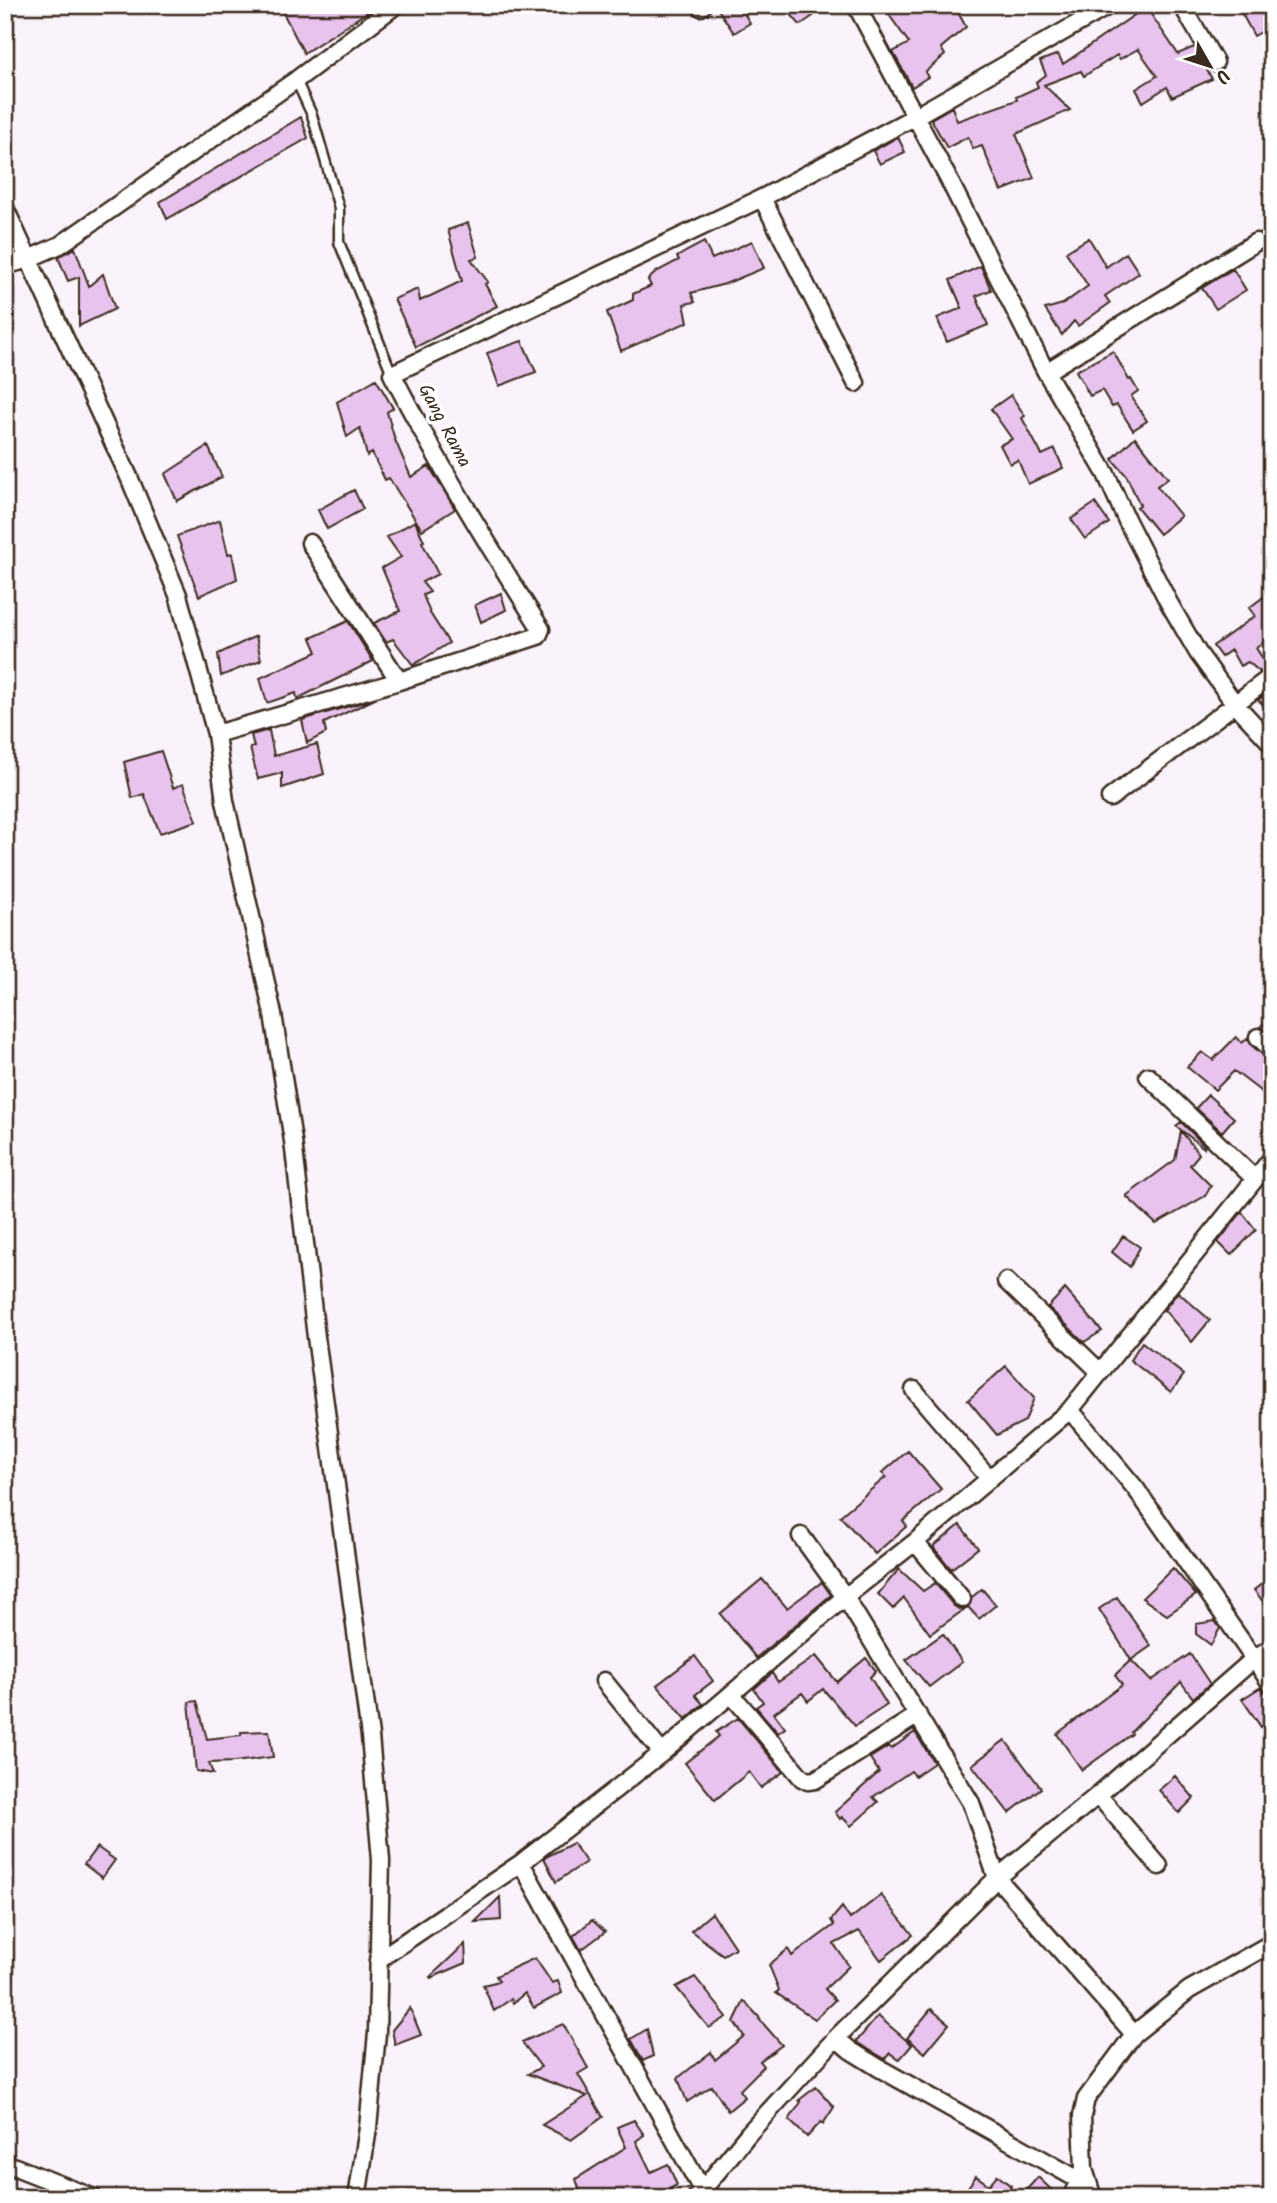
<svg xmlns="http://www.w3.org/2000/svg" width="1277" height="2203" font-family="Kalam,sans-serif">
<rect width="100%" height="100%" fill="#faf3fb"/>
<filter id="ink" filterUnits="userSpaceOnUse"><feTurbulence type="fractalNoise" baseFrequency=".0143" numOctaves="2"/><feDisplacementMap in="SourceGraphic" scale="14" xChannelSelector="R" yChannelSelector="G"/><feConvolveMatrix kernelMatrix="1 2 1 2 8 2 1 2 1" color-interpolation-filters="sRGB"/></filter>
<g filter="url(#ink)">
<!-- building -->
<path fill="#e8c3ed" stroke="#3b2a1e" stroke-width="2" d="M279 5H378L304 53Z
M715 5H739L750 23 734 33Z
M783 5H829L800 25Z
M897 5H919L924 14 933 5H954L966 27 941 48 945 55 925 72 928 77 912 87 893 52 909 43 887 12Z
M1237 5H1272V26L1254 36Z
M1146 7 1178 54 1194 47 1212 79 1172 97 1167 87 1143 102 1136 89 1157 76 1138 49 1120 59 1117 55 1084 76 1081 71 1044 85 1070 110 1016 134 1034 178 1001 191 982 146 973 149 968 137 947 148 931 119 952 107 957 121 1017 100 1016 97 1038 87 1036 82 1046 75 1040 61 1058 54 1063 64Z
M301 117 308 138 167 219 160 202Z
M898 137 905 152 880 164 873 151Z
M468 223 478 257 471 259 488 282 485 284 497 306 416 347 394 299 418 289 420 301 462 281 448 230Z
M1089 238 1106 267 1126 253 1139 273 1105 296 1110 303 1078 326 1074 321 1062 335 1045 309 1063 304 1088 286 1066 252Z
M752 241 764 268 725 284 691 293 695 302 684 304 688 322 621 351 607 312 633 300V294L651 286 648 280 656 272 679 260 677 257 687 251 704 242 712 259Z
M75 248 89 286 103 274 115 309 79 326V277L68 281 58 257Z
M981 266 991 290 976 296 988 325 947 342 937 318 962 308 950 280Z
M1233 269 1246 290 1216 309 1202 288Z
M522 341 536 372 499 386 487 353Z
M1113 351 1129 380 1131 379 1138 391 1131 396 1147 421 1133 430 1117 405 1112 407 1102 390 1090 396 1076 371Z
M376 379 393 408 387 412 395 440 411 477 429 466 455 509 422 530 389 478 385 480 372 453 367 456 360 428 347 437 337 402Z
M1011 395 1025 416 1022 418 1042 455 1055 449 1063 468 1028 484 1018 460 1010 464 1000 445 1012 439 991 409Z
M1135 437 1168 478 1157 486 1181 516 1159 534 1137 507 1140 505 1126 475 1112 459Z
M208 446 222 477 177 501 165 474Z
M354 490 363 509 327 529 318 510Z
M1095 503 1109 523 1085 539 1071 519Z
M220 520 228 554 232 553 237 579 199 596 177 536Z
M415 521 424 541 422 542 438 574 422 582 430 592 423 595 430 613 449 643 413 665 393 639 386 642 374 623 400 611 382 568 401 557 387 537Z
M501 593 506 610 481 622 475 605Z
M1266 595 1272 604V636L1256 648 1268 667 1260 672 1248 662 1240 666 1231 650 1221 657 1213 646 1255 616 1249 608Z
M348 621 373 661 297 699 296 693 267 703 260 678 317 652 311 638Z
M256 636 261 660 221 676 218 654Z
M1272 689V712L1258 700Z
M377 698 324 723 326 733 307 743 302 720Z
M269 730 274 756 317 744 324 774 282 788V773L258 779 250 748 254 747 251 735Z
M161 751 173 788 183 784 197 821 160 833 144 794 132 798 124 762Z
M1272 1015V1035L1260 1027Z
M1236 1037 1242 1043 1248 1038 1251 1045 1269 1060 1265 1064 1272 1069V1100L1234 1071 1215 1090 1187 1067 1202 1052 1213 1060Z
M1208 1095 1234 1118 1222 1132 1196 1108Z
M1181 1122 1205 1146 1204 1148 1176 1126Z
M1181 1131 1199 1154 1190 1165 1211 1186 1205 1196 1156 1224 1126 1196 1175 1160Z
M1242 1212 1256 1230 1231 1255 1218 1242Z
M1123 1236 1140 1247 1130 1267 1112 1252Z
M1065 1289 1102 1331 1084 1342 1048 1307Z
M1178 1292 1210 1320 1192 1342 1164 1310Z
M1142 1342 1184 1375 1171 1392 1130 1360Z
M1006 1366 1034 1398 1025 1421 997 1435 968 1400Z
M908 1451 941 1489 903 1521 907 1526 875 1554 840 1516 886 1477 882 1473Z
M960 1525 978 1548 951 1569 933 1547Z
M1173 1568 1196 1595 1167 1615 1142 1598Z
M899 1569 923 1591 935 1583 954 1606 959 1609H965L930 1634 904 1598 893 1609 878 1594Z
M1272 1576V1613L1254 1590Z
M762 1579 787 1608 822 1582 831 1595 756 1658 720 1614Z
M982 1589 996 1605 979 1619 968 1607 972 1597Z
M1117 1597 1151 1646 1131 1660 1099 1609Z
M1215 1621 1220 1628 1211 1645 1196 1634V1624Z
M943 1634 962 1662 929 1687 906 1660Z
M1190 1654 1210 1684 1193 1698 1181 1682 1131 1732 1132 1734 1082 1770 1057 1734 1122 1685 1115 1675 1131 1660 1151 1681Z
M695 1656 713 1681 695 1695 703 1704 686 1719 657 1685Z
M816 1656 837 1682 866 1658 876 1671 870 1677 887 1705 855 1726 823 1689 808 1701 802 1693 774 1713 785 1728 778 1733 756 1707 763 1702 754 1689 772 1673 778 1682Z
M1261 1687 1267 1694 1272 1695V1719L1261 1727 1242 1699Z
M197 1701 207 1739 241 1735V1732L269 1731 273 1757 234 1762 209 1763 213 1774 196 1771 189 1702Z
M738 1718 783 1772 761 1788 749 1772 715 1800 685 1763 719 1736 716 1732Z
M915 1732 934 1763 915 1776 911 1771 873 1797 878 1802 851 1826 842 1817 840 1819 835 1812 879 1772 870 1758 889 1746 891 1749Z
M1005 1740 1041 1788 1009 1813 972 1765Z
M1175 1776 1194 1798 1179 1813 1159 1790Z
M573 1843 586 1862 556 1882 544 1858Z
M97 1847 115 1860 102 1878 84 1864Z
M881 1895 913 1935 881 1960 859 1931 834 1944 849 1966 825 1989 835 2000 815 2019 776 1993 779 1990 769 1965 788 1949 792 1956 834 1925 831 1920 842 1907 850 1919Z
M500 1897 501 1920 475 1922Z
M712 1913 735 1948 723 1955 691 1931Z
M592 1920 605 1932 581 1950 573 1936Z
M465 1944 466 1963 431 1978 430 1977Z
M535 1958 552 1983 558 1981 562 1993 534 2008 525 1993 513 2003 511 1999 494 2011 483 1985 499 1981 496 1976Z
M695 1977 727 2017 709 2028 676 1987Z
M744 2001 760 2018 759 2019 782 2045 760 2061 764 2066 740 2090 745 2097 728 2111 712 2086 687 2102 678 2078 711 2052 715 2060 744 2036 734 2022Z
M410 2008 421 2035 395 2045 392 2030Z
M931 2009 949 2024 925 2053 907 2038Z
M878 2016 912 2045 899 2060 890 2053 885 2059 856 2042Z
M563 2024 588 2068 578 2074 603 2117 571 2140 542 2125 587 2096 528 2074 541 2067 522 2042Z
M647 2029 653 2056 643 2061 631 2039Z
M816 2087 834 2107 823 2124 821 2122 807 2137 789 2120 801 2102 799 2100Z
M634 2120 644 2135 636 2141 651 2172 668 2164 677 2185 653 2198H582L576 2179 626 2147 617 2127Z
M997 2175 1011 2186 1003 2196 1005 2198H976L966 2190 976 2176 989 2185Z
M1038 2177 1060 2198H1019Z"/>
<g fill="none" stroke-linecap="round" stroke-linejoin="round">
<!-- lane casing -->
<g stroke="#3b2a1e" stroke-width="13">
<path id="lane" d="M296 80 312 115 339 208V242L392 374"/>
</g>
<!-- street casing -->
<g stroke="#3b2a1e" stroke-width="21">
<path id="street" d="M856 5 948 178 1046 372 1106 474 1127 521 1169 603 1198 653 1235 704 1272 744
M1182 5 1215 62
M701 7 703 5
M762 198 856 383
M5 208 129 477 178 595 216 734 225 801 273 1014 293 1141 316 1337 370 1736 381 1860 377 2033 368 2128 357 2198
M5 266 28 259 60 245 296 80 396 5
M1046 372 1256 242
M310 543 399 681
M216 734 399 681 538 636 541 629C488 545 437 462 392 374L762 198 914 117 1110 5
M1110 798 1272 676
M1258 1037 1272 1050
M1148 1076 1255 1179
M1006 1281 1100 1372
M914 1390 989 1478
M1070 1410 1136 1489 1272 1685
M801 1536 845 1597 971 1803 997 1878 1134 2034
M915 1542 962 1599
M604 1681 662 1753
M732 1695 802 1778 808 1781 815 1780 918 1715
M1098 1795 1159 1866
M521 1863 702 2190 710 2198
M378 1960 521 1863 662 1753 845 1597 915 1542 1070 1410 1272 1158
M836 2038 850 2050 879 2068 1079 2180
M5 2163 94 2198
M1084 2169 1093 2198
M696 2198 749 2133 836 2038 997 1878 1098 1795 1255 1658 1272 1647
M1071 2198 1084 2169 1082 2116 1086 2099 1134 2034 1189 1990 1272 1943"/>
</g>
<!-- lane -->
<use href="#lane" stroke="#fff" stroke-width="8"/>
<!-- street -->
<use href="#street" stroke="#fff" stroke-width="16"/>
</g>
</g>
<g text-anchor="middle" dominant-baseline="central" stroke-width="7" stroke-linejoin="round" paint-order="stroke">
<!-- street labels -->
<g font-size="19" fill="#3b2a1e" stroke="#fff">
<text transform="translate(444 426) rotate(62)">Gang Rama</text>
</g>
</g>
<!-- margin -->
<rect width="1277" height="2203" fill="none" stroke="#fff" stroke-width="28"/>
<rect x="14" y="14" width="1249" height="2175" fill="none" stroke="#3b2a1e" stroke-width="2.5" filter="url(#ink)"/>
<!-- north arrow -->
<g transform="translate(1210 66) rotate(129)" stroke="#ffffff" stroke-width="5" paint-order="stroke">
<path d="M0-5L12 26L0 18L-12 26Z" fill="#3b2a1e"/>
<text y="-10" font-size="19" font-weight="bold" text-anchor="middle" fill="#3b2a1e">U</text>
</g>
</svg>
